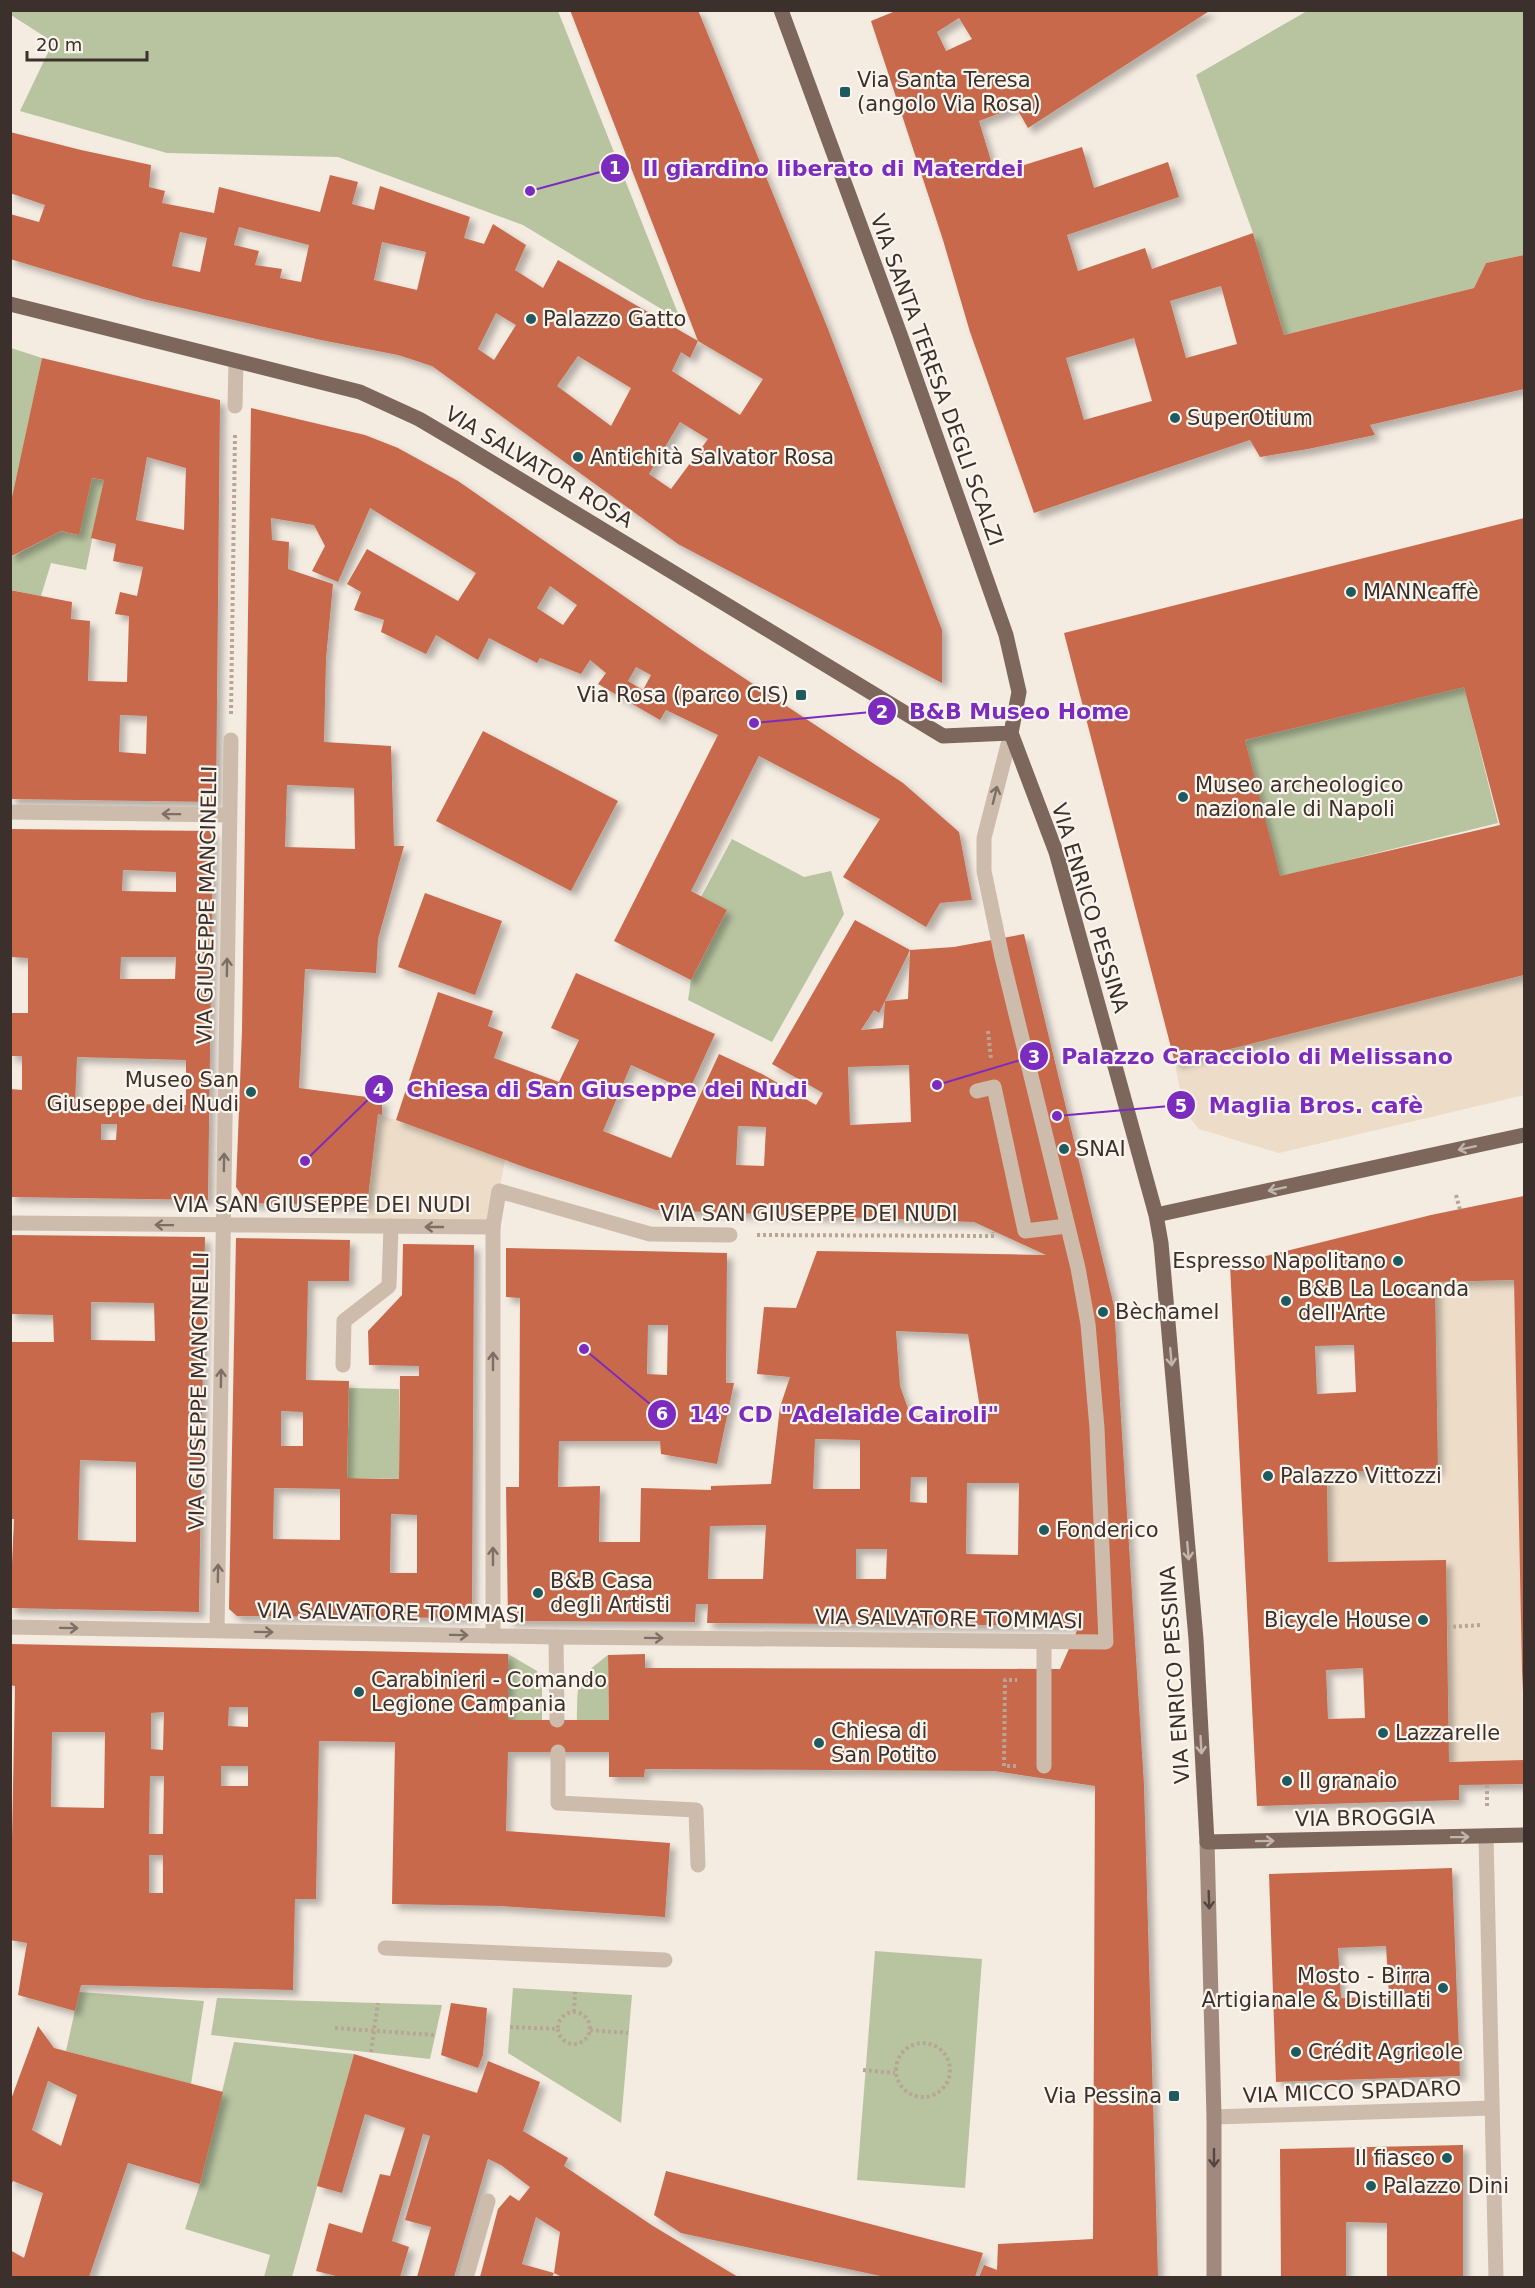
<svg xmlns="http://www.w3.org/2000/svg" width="1535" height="2288" font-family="'DejaVu Sans',sans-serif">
<defs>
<filter id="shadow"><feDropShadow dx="5.5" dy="5.5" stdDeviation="3" flood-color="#0004"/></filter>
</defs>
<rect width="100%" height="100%" fill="#f4ebe1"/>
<!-- green -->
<path fill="#b8c4a0" d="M10 11H558L681 321 523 225 338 157 167 153 20 111 53 42 11 15Z
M1307 11H1524V255L1486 263 1474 288 1284 335 1253 233 1196 75Z
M11 348 42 358 11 507Z
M92 478 104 480 86 570 51 563 41 596 11 590V557L61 531 78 535Z
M1464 686 1498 823 1279 877 1245 740Z
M732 839 804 877 831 871 844 914 772 1042 688 1000 691 980 727 910 701 897Z
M349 1388 399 1389V1479L347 1478Z
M508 1654 537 1671 542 1688V1720H508Z
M608 1655 609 1720H577C578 1678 575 1681 608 1655Z
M875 1951 982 1959 965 2188 857 2180Z
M513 1988 632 1995 621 2123 508 2053Z
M79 1992 204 2001 191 2084 66 2051Z
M217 1998 442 2005 430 2059 211 2035Z
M234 2042 354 2054 292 2277H264L270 2255 185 2229 200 2184Z"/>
<!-- plaza -->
<path fill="#ecdcc8" d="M1524 975V1095L1279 1153 1199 1129 1184 1111 1175 1063Z
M378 1114 505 1159 493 1227 371 1226 366 1214Z
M1514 1280 1524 1760 1449 1762 1447 1627 1328 1562 1327 1472 1438 1470 1435 1282Z"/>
<!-- building -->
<path fill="#c8694b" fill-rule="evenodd" filter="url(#shadow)" d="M570 10H698L828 329 942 630V683L678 544 432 366 398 355 321 340 143 299 10 259V214L39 222 45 205 10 193V132L81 150 151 165 149 187 165 191 162 203 214 213 219 187 320 212 330 175 358 182 352 204 374 210 380 186 470 217 464 238 484 244 493 224 526 245 515 270 543 288 558 260 698 341ZM239 227 309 245 301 282 280 278 282 269 255 265 259 251 234 245ZM180 232 207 238 200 272 172 266ZM382 242 426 252 417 290 374 280ZM496 313 516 325 494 360 478 349ZM698 341 763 379 740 415 672 371 681 352 690 358ZM578 356 631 388 611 426 557 386ZM680 422 708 439 671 489 649 474Z
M898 10H1211L1028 128 1016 107 979 121 995 174 1082 147 1094 188 1168 162 1179 197 1067 235 1078 271 1145 248 1152 269 1253 233 1284 335 1474 288 1486 263 1524 255V389L1370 425 1375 435 1308 449 1260 457 1250 440 1034 513 970 332 943 240 871 21ZM959 18 972 39 946 51 937 32ZM1221 286 1237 344 1186 358 1170 301ZM1134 338 1152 401 1084 420 1066 358Z
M42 358 220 400 216 802 10 799V590L72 602 71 619 90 621 88 681 127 682 129 616 115 614 120 592 137 596 143 567 113 561 116 544 91 538 104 480 92 478 79 535 61 531 10 557V507ZM147 457 186 468 184 530 136 520ZM120 715 147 716 146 754 119 752Z
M251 408 365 435 398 448 458 481 700 649 903 783 959 832 972 900 940 903 926 927 843 877 880 819 759 756 691 891 727 910 691 980 614 941 718 735 666 710 660 720 598 684 606 673 590 660 581 674 540 658 537 663 489 638 478 660 436 635 426 654 381 632 384 620 354 610 361 592 347 584 367 549 458 601 476 573 370 508 338 582 312 571 325 546 314 525 271 518 272 540 289 542 288 569 333 584 326 659 324 742 391 746 394 846H404L378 939 376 973 305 969 299 1088 382 1099V1115L378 1114 367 1206 247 1203 236 1187 242 1031ZM550 586 577 605 563 625 537 608ZM636 667 651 675 643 690 628 681ZM287 785 354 788 355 849 285 847Z
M1524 518V975L1175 1063 1064 633ZM1464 687 1500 825 1280 876 1245 740Z
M483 731 618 801 571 891 436 821Z
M10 829 213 831 208 1200 10 1197V1089L22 1090V1056H10V1013H28V958L10 957ZM123 870 176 872V892L122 891ZM121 957H176L175 979H120ZM77 1057 186 1060V1105L75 1103ZM101 1124H117L116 1140H101Z
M425 893 502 921 475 995 398 967Z
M855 920 910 950 954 947 1024 934 1114 1306 1144 1785 1158 2277H979L984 2265 997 2270 998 2244 1093 2239 1095 1786 994 1771 645 1769 644 1777H609V1752H508L506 1831 670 1843 665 1917 500 1906 392 1904 395 1742 319 1741 316 1899H295L293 1990 81 1985 75 2011 18 1995 27 1943 10 1940 15 1686 10 1685V1644L508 1654V1720H609L608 1655 645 1654V1668L1060 1669 1079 1626 707 1623 708 1604H696L695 1622 508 1621 506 1487H519L520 1298 506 1297V1248L727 1253 726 1383H734L717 1464 661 1454 660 1441H559L558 1487 600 1486 599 1542H640L641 1488 711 1490V1486L771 1484 780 1407 790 1377 757 1374 764 1307 796 1308 817 1251 1046 1255 974 1222 656 1210 527 1168 396 1120 438 992 493 1011 488 1026 503 1032 494 1058 559 1082 579 1040 551 1028 576 973 715 1034 689 1091 631 1065 603 1131 671 1158 719 1054 762 1074 816 1105 823 1093 772 1064ZM910 950 908 999 885 1001 883 1028 861 1030 874 1010 879 1013 887 997ZM909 1065 911 1122 850 1125 848 1067ZM738 1126 766 1127 764 1166 736 1165ZM648 1325H668L667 1375 647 1374ZM896 1331 968 1334 980 1408 911 1417 900 1386ZM815 1439 860 1440V1489H813ZM911 1477H927V1503L910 1502ZM967 1483H1019L1018 1555 966 1554ZM766 1525 763 1579H708L710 1526ZM856 1549H887L886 1579H856ZM229 1707H248V1727L228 1726ZM164 1712 163 1750 151 1749V1713ZM52 1732H105L104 1808 51 1807ZM221 1766H248V1786H221ZM150 1776H164L163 1834H149ZM149 1855H163V1893H149Z
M1524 1196V1692H1523L1522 1671 1514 1280 1435 1282 1438 1470 1327 1472 1328 1562 1446 1560 1449 1762 1524 1760V1784L1459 1785V1800L1257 1806 1230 1265 1431 1215ZM1354 1345 1356 1392 1317 1394 1315 1346ZM1363 1668 1365 1718 1328 1719 1326 1670Z
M10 1235 205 1237 199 1612 10 1608 14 1519H10V1342H54L53 1315 10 1314ZM91 1302 154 1303 155 1341 91 1340ZM80 1460 136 1462V1542L78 1540Z
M236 1238 350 1240 349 1281H308L306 1380 349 1381 347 1478 385 1479H399L400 1376H419V1366L369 1365 368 1331 402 1295 403 1244 474 1245 472 1618 237 1616 229 1609ZM281 1411 303 1412V1446H281ZM274 1488 340 1489V1540L273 1539ZM391 1514 417 1515V1573H390Z
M1452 1868 1460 2076 1276 2082 1269 1874ZM1386 1946 1389 1996 1341 1998 1338 1948Z
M451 2003 487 2008 483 2055 478 2068 441 2055Z
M38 2026 54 2048 223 2092 200 2184 128 2163 89 2277H10V2250L24 2258 43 2193 13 2181 10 2188V2102ZM48 2081 77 2095 61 2146 32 2130Z
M354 2054 477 2093 488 2061 540 2082 523 2131 568 2158 564 2166 653 2226 738 2277H562L554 2273 552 2277H480L498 2209 510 2195 519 2201 530 2187 501 2165 488 2159 454 2277H417L431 2227 405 2220 430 2136 423 2134 392 2241 409 2247 400 2277H340L316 2271 329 2223 362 2233 380 2174 390 2176 405 2128 365 2114 342 2193 317 2186ZM536 2217 560 2232 554 2273 522 2264Z
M1463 2145V2277H1387V2223L1346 2222V2277H1281L1280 2149Z
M666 2171 928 2239 983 2253 975 2277H885L681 2233 654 2215Z"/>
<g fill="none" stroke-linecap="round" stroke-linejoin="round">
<!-- path -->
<path stroke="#b9a596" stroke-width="4" stroke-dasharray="3 3" stroke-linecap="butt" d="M231 714 235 434
M988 1031 991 1059
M1456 1195 1460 1210
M757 1235 994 1236 993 1232
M1447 1627 1482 1625
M1016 1766H1004L1005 1680H1017
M1487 1785V1808
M574 2012 575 1992
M558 2028a16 16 0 1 1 32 0a16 16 0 1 1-32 0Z
M510 2027 558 2029
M335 2028 435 2035
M590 2030 628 2033
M896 2070a27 27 0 1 1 54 0a27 27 0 1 1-54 0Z
M371 2052 378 2003
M863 2070 895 2073"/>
<!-- lane -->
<path stroke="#cdbbac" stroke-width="15" d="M977 1091 994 1087 1025 1231 1067 1226
M343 1365 344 1321 389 1286 391 1226
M493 1636V1227
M556 1637 557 1720
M558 1752V1803L696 1810 698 1865
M1044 1766V1641
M385 1948 665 1960"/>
<!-- street -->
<path stroke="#cdbbac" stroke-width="15" d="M235 406 236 361
M10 812 230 815
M10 1223 493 1227 499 1191 650 1234 730 1235
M10 1627 556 1637 1106 1642 1097 1428 1088 1324 1078 1268 1002 957 984 871V838L1011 733
M217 1631 231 740
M1486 1836 1496 2278
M1214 2117 1492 2108
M466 2278 488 2201"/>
<!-- secondary -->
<path stroke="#a18a7d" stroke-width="15" d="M1207 1842 1214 2117V2278"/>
<!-- primary -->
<path stroke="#7d675c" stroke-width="15" d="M781 10 900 334 1006 635 1019 692 1011 733
M10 304 360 392 419 419 458 442 943 736 1011 733
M1011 733 1056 852 1156 1215 1161 1243 1196 1639 1207 1842 1524 1835
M1156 1215 1524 1135"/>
</g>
<!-- one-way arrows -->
<defs><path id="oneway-shaft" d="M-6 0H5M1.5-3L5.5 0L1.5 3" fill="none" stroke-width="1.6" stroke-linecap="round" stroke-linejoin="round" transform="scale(1.5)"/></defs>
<g stroke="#7d6f65">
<use href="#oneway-shaft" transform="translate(995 795) rotate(-76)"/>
<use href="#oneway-shaft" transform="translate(171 814) rotate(-179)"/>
<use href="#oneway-shaft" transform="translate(227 967) rotate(-89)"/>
<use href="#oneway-shaft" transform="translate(224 1162) rotate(-89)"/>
<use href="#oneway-shaft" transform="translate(164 1225) rotate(-179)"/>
<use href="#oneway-shaft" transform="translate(434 1227) rotate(-180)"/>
<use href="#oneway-shaft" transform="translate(493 1361) rotate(-90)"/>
<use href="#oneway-shaft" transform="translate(221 1378) rotate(-89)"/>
<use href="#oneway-shaft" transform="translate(493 1556) rotate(-90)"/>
<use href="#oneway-shaft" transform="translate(218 1573) rotate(-89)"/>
<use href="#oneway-shaft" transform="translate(69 1628) rotate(1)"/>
<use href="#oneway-shaft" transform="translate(264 1632) rotate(1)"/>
<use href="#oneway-shaft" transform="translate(459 1635) rotate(1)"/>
<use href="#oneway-shaft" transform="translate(654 1638) rotate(1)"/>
</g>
<g stroke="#c2b5ac">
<use href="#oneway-shaft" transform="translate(1467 1148) rotate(168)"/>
<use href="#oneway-shaft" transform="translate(1277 1189) rotate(168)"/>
<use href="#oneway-shaft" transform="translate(1171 1357) rotate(85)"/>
<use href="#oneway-shaft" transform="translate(1188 1551) rotate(85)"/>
<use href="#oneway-shaft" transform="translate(1201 1745) rotate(87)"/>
<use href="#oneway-shaft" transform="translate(1460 1837) rotate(-1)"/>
<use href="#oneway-shaft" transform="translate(1265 1841) rotate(-1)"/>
</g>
<g stroke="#544640">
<use href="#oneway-shaft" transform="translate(1209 1900) rotate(88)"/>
<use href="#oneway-shaft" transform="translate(1214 2158) rotate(90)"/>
</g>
<!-- markers -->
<g fill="#1f5a5e" stroke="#fbf5ee" stroke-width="2">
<rect x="839" y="86" width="12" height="12" rx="3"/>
<circle cx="531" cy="319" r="6"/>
<circle cx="1175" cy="418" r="6"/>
<circle cx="578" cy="457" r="6"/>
<circle cx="1351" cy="592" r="6"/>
<rect x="795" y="689" width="12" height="12" rx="3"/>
<circle cx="1183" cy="797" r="6"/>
<circle cx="251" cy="1092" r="6"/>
<circle cx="1064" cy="1149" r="6"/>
<circle cx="1398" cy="1261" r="6"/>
<circle cx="1286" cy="1301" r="6"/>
<circle cx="1103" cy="1312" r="6"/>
<circle cx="1268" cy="1476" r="6"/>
<circle cx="1044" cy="1530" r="6"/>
<circle cx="538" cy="1593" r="6"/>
<circle cx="1423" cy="1620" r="6"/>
<circle cx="359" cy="1692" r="6"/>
<circle cx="1383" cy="1733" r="6"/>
<circle cx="819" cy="1743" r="6"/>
<circle cx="1287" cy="1781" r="6"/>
<circle cx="1443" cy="1988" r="6"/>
<circle cx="1296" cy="2052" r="6"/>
<rect x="1168" y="2090" width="12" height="12" rx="3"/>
<circle cx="1447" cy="2158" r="6"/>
<circle cx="1371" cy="2186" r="6"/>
</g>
<g text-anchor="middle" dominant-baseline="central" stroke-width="4.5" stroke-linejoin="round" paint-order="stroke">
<!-- poi labels -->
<g font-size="21" fill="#3b302b" stroke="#fbf5ee" text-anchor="start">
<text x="857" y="80">Via Santa Teresa<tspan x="857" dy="24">(angolo Via Rosa)</tspan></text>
<text x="543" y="319">Palazzo Gatto</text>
<text x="1187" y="418">SuperOtium</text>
<text x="590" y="457">Antichità Salvator Rosa</text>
<text x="1363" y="592">MANNcaffè</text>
<text x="789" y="695" text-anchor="end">Via Rosa (parco CIS)</text>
<text x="1195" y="785">Museo archeologico<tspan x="1195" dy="24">nazionale di Napoli</tspan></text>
<text x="239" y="1080" text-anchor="end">Museo San<tspan x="239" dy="24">Giuseppe dei Nudi</tspan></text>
<text x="1076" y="1149">SNAI</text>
<text x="1386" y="1261" text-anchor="end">Espresso Napolitano</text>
<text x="1298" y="1289">B&amp;B La Locanda<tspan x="1298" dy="24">dell'Arte</tspan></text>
<text x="1115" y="1312">Bèchamel</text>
<text x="1280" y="1476">Palazzo Vittozzi</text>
<text x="1056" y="1530">Fonderico</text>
<text x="550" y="1581">B&amp;B Casa<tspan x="550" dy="24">degli Artisti</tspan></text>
<text x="1411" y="1620" text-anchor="end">Bicycle House</text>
<text x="371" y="1680">Carabinieri - Comando<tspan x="371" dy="24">Legione Campania</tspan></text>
<text x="831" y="1731">Chiesa di<tspan x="831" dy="24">San Potito</tspan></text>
<text x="1395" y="1733">Lazzarelle</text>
<text x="1299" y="1781">Il granaio</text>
<text x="1431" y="1976" text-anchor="end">Mosto - Birra<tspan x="1431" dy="24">Artigianale &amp; Distillati</tspan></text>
<text x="1308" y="2052">Crédit Agricole</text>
<text x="1162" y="2096" text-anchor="end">Via Pessina</text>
<text x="1435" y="2158" text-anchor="end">Il fiasco</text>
<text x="1383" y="2186">Palazzo Dini</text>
</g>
<!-- street labels -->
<g font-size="21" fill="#3b302b" stroke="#fbf5ee">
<text transform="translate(937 380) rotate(70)">VIA SANTA TERESA DEGLI SCALZI</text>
<text transform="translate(539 467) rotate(31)">VIA SALVATOR ROSA</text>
<text transform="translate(207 905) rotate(-89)">VIA GIUSEPPE MANCINELLI</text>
<text transform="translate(1090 908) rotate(73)">VIA ENRICO PESSINA</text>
<text x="322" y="1205">VIA SAN GIUSEPPE DEI NUDI</text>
<text x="809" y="1214">VIA SAN GIUSEPPE DEI NUDI</text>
<text transform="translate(199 1391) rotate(-89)">VIA GIUSEPPE MANCINELLI</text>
<text transform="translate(391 1613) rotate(1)">VIA SALVATORE TOMMASI</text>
<text transform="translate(949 1619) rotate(1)">VIA SALVATORE TOMMASI</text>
<text transform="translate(1175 1675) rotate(-94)">VIA ENRICO PESSINA</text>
<text transform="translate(1365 1818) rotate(-1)">VIA BROGGIA</text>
<text transform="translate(1352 2092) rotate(-2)">VIA MICCO SPADARO</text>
</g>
</g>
<!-- callouts -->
<path fill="none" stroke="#7b2cbf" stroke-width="2" d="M530 191L615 168M754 723L882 711M937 1085L1034 1056M305 1161L379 1089M1057 1116L1181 1105M584 1349L662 1414"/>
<g fill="#7b2cbf" stroke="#fbf5ee" stroke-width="2">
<circle cx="530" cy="191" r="6"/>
<circle cx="754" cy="723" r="6"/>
<circle cx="937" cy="1085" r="6"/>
<circle cx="305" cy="1161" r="6"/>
<circle cx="1057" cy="1116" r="6"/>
<circle cx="584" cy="1349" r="6"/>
<circle cx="615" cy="168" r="15"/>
<circle cx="882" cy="711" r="15"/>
<circle cx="1034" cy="1056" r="15"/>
<circle cx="379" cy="1089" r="15"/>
<circle cx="1181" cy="1105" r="15"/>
<circle cx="662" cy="1414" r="15"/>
</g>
<g font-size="18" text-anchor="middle" font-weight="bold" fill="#fff">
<text x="615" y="174">1</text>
<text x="882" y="718">2</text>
<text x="1034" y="1063">3</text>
<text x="379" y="1096">4</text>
<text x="1181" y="1112">5</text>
<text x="662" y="1420">6</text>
</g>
<g font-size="22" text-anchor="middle" font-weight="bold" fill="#7b2cbf" stroke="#fbf5ee" stroke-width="4.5" stroke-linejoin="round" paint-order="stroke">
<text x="833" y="176">Il giardino liberato di Materdei</text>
<text x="1019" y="719">B&amp;B Museo Home</text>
<text x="1257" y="1064">Palazzo Caracciolo di Melissano</text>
<text x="607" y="1097">Chiesa di San Giuseppe dei Nudi</text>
<text x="1316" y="1113">Maglia Bros. cafè</text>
<text x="844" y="1422">14° CD "Adelaide Cairoli"</text>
</g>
<!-- border -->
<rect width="1535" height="2288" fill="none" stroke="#3b302b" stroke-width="24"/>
<!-- scale -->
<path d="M27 51v9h120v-9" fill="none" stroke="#3b302b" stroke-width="3"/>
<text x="36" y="51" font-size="18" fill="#3b302b" stroke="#fbf5ee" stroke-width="4.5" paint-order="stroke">20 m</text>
</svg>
